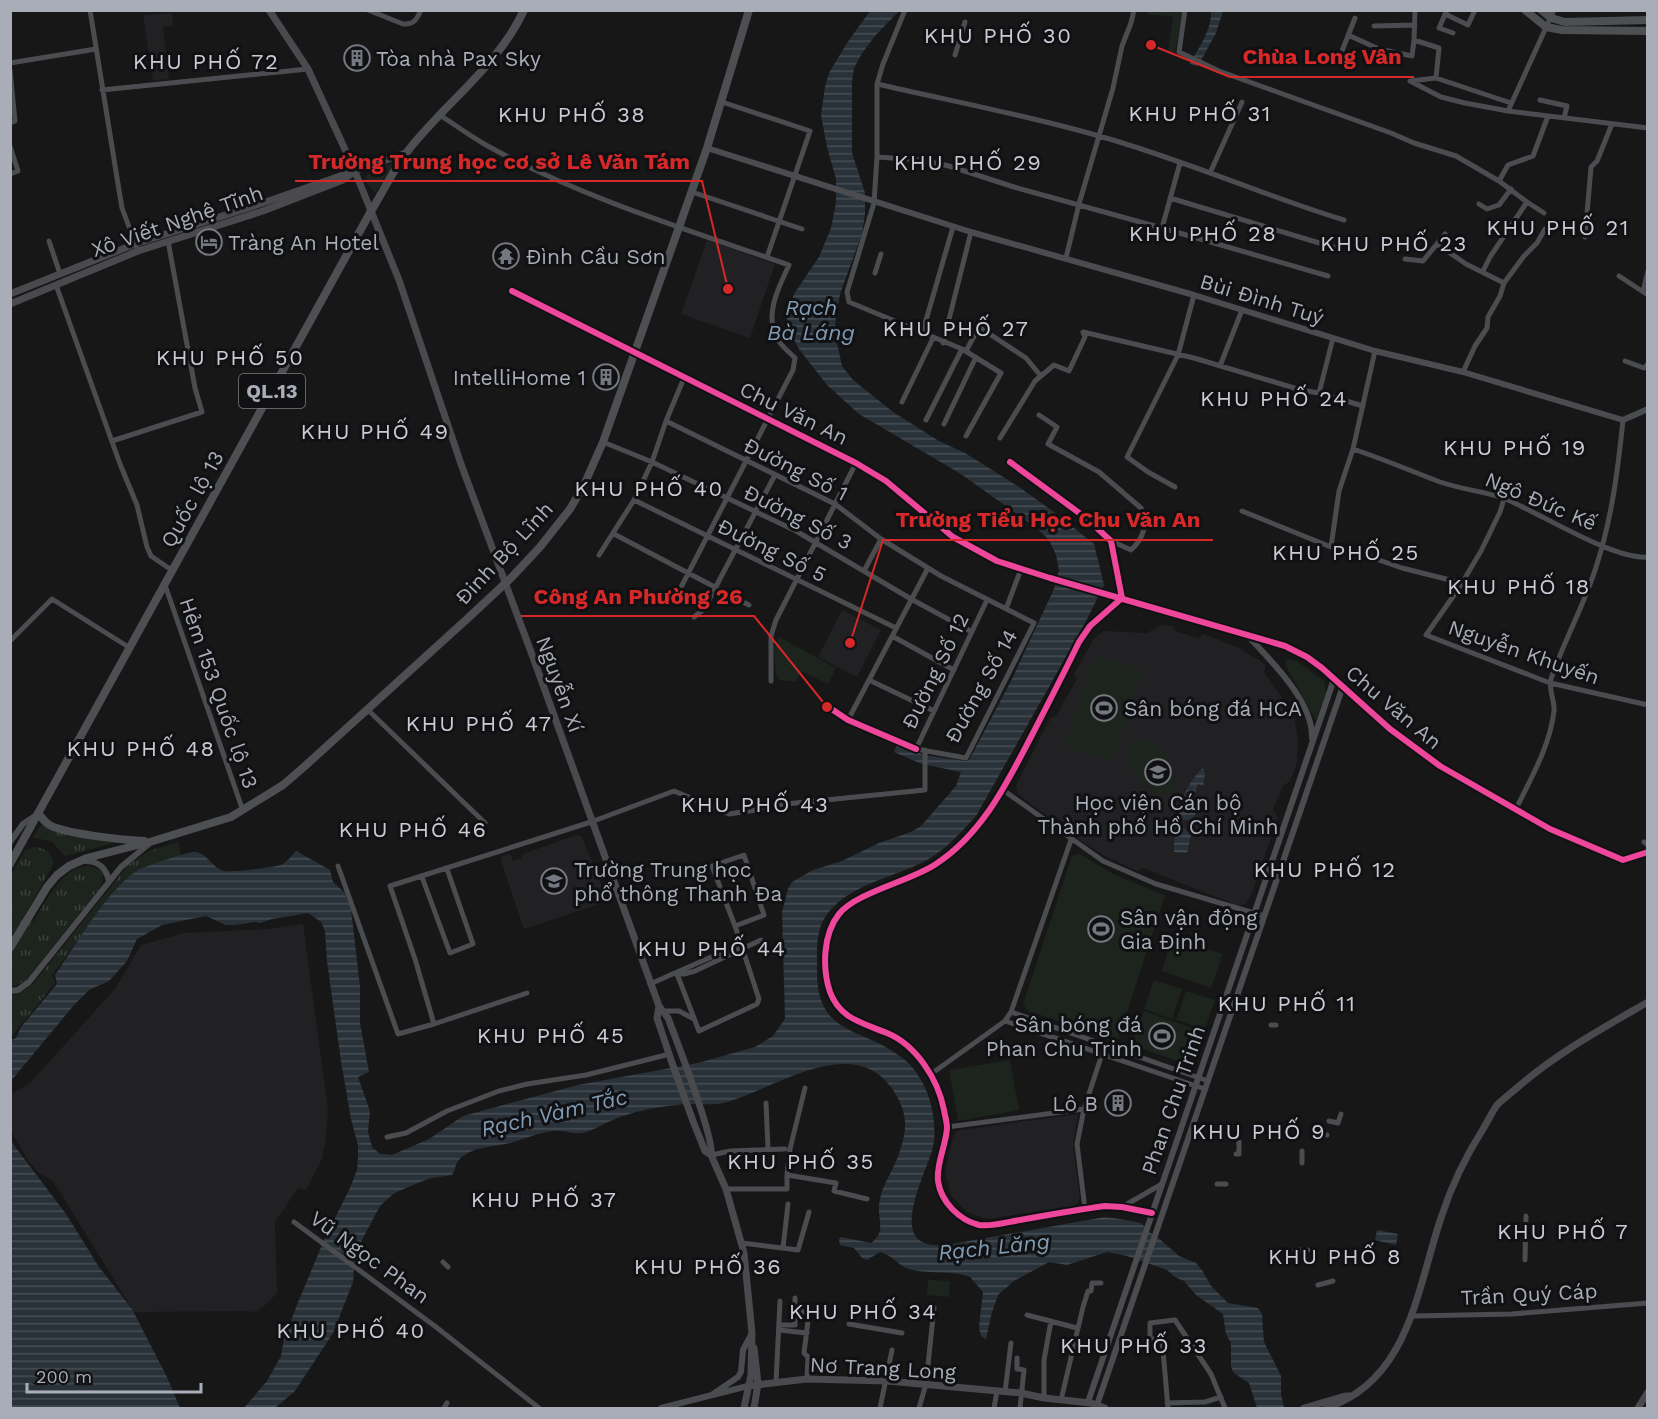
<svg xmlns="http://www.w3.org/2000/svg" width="1658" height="1419" font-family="'Work Sans',sans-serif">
<defs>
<pattern id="grass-tufts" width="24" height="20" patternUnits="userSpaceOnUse" patternTransform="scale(1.5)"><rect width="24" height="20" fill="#1d241e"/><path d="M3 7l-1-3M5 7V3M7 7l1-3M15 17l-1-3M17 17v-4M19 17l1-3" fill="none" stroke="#3b413d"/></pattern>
<pattern id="water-rules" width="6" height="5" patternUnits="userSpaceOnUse" patternTransform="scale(1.5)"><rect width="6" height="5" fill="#2a3239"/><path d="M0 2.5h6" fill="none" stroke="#464d54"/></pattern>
</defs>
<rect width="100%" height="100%" fill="#171717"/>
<!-- built -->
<path fill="#212123" d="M172 13 173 26 163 27 169 79 153 81 143 15Z
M707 240 775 264 750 338 681 314Z
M842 610 881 630 857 677 818 657Z
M1161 625 1172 626 1175 631 1198 638 1204 634 1239 648 1257 659 1266 665 1264 672 1285 702 1292 705 1298 740 1297 763 1290 781 1283 786 1273 809 1278 818 1252 893 1246 904 1239 906 1143 868 1137 871 1103 855 1078 839V833L1057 818H1050L1018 794 1016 785 1051 717 1056 716 1077 679 1074 674 1094 638 1104 631 1147 633Z
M576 835 582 837 608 901 524 929 500 857 510 854 513 861 521 858 523 854Z
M303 924 328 1110 326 1139 322 1159 306 1190 298 1188 275 1222 277 1293 263 1307 253 1313 250 1311 134 1312 53 1181 38 1172 29 1162 11 1131 10 1095 30 1083 115 989 141 945 184 933 268 929Z
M1078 1114 1073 1145 1080 1199 1075 1206 987 1219 967 1212 951 1195 945 1173 953 1137 956 1132 961 1130Z"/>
<!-- grass -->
<path fill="url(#grass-tufts)" d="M41 825 66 835 118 842 65 856 52 842 33 837Z
M178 842 181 856 162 861 121 884 52 975 55 983 11 1037V995L22 992 33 984 128 865 149 851Z
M36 847C47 849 53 853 53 865L24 917 33 922C45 903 70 851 100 870L103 874 102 885 29 977 20 984 11 986V875L25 850Z"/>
<!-- green -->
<path fill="#1d241e" d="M1148 11H1183L1175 53 1168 51 1173 16 1148 15Z
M395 162 375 193 367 184 366 176 374 170Z
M779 637 836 668 828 684 801 671 796 682 780 680 776 675 774 649Z
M1095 655 1143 671 1112 762 1064 746Z
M1288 659 1298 662 1324 681 1326 693 1316 721 1286 666 1285 662Z
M1138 739C1160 740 1177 766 1175 787L1168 795C1144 797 1112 751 1138 739Z
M1076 854H1080L1113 874 1165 895 1118 1040 1028 1011 1023 1004 1072 856Z
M1172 938 1223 954 1211 988 1162 971Z
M1154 980 1182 989 1172 1019 1144 1009Z
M1186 991 1215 1000 1205 1029 1176 1020Z
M1144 1011 1192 1028 1180 1062 1131 1045Z
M1010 1060 1019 1110 958 1121 949 1070Z
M928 1280 950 1281 949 1297 927 1295Z"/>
<!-- water -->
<path fill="url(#water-rules)" d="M870 11H899L874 37 861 55 854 68 852 82V153L865 193V214L862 234 841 291 836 312 835 334 842 366 853 380 893 412 939 441 965 453 1019 487 1054 512 1094 544 1104 585 1085 623 976 816C962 831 949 846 932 857 897 879 836 884 820 928 816 942 817 956 817 969 816 1037 861 1026 901 1057 913 1065 925 1084 929 1098 934 1114 936 1131 933 1147 928 1170 887 1242 934 1245 940 1246 947 1244 952 1244L1105 1217 1126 1220 1141 1223 1149 1232 1156 1236 1179 1256 1196 1263 1202 1270 1211 1286 1228 1303 1258 1308 1262 1314 1264 1342 1281 1376V1394L1284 1408H1257L1249 1383 1234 1373 1231 1367V1343L1226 1334 1223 1314 1196 1295 1184 1281 1175 1277 1167 1270 1127 1256 1107 1252 1067 1265 1049 1262 1014 1281 998 1295 992 1312 986 1339 981 1336 979 1327 983 1292 970 1277C952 1270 931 1274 913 1270 896 1266 895 1256 880 1252L867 1260 862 1258 854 1248 840 1245 839 1239 841 1237 871 1243C886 1232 878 1221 879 1206 880 1189 891 1174 897 1159 907 1132 910 1116 893 1090 854 1031 774 1089 727 1102 710 1107 693 1102 677 1105 659 1107 640 1110 623 1116 610 1120 598 1128 586 1132 574 1136 565 1129 554 1131 539 1132 525 1139 510 1143 494 1147 477 1146 463 1156 455 1162 456 1168 452 1175L431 1178 415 1184 393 1194 380 1206 355 1253 353 1282 333 1333 295 1391 275 1408H244L267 1381 281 1356 284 1339 297 1305 324 1240 350 1188 357 1170 358 1158V1145L351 1119 341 1061 327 961 325 931 321 922 308 913 272 919 260 923 254 922 236 925H226L206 916 162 925 137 939 127 961 109 981 89 990 74 1005 11 1081V1040L16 1038 21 1027 57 984 55 975C77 944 106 891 138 870 143 867 190 851 194 852 208 853 212 868 224 871 230 873 278 867 283 864 288 861 292 855 296 851L330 870 333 882 344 892 351 909 360 987V1023L369 1072 358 1077 370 1111 368 1132 372 1147 380 1154 392 1155 429 1139 463 1116 578 1085 698 1063 755 1047 773 1036 785 1019 782 912 788 889 792 882 813 870 842 861 879 843 911 832 921 826 956 786 961 772 922 764 894 752 898 742 923 755 966 761 969 760 1011 681 1054 589 1059 570 1056 555 1049 540 1038 529 961 474 859 414 827 385 799 349 788 328 787 316 794 294 819 257 831 228 836 203V179L827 147 821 115 825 87 829 73 847 43Z
M1211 11H1223L1216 33 1198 66 1190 64C1199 47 1212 30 1211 11Z
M1203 768 1205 773 1203 786 1198 784 1192 801 1198 803 1194 819 1182 820 1180 825 1191 835 1187 853 1174 852C1174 823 1180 789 1203 768Z
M10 1140 66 1214 99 1267 132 1309 167 1377 180 1408H11Z
M1377 1230 1398 1234 1396 1245 1375 1240Z"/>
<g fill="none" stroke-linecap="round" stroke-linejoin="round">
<!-- minor -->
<path stroke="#4b4c50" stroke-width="5" d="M90 10 118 184 122 208 138 251
M368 10 403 24C414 25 417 19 421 10
M905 10 883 64 877 84V157L874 203 847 292 849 302 962 349 1001 373 966 436
M1185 10 1179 52 1219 71 1391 133 1414 143 1456 156 1499 181
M1447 10 1439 28 1453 33
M1445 14 1468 25 1475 10
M1374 26 1415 25
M1348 35 1379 49 1412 56 1414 40 1439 48 1436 78
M1414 40 1415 10
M1342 51 1355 18
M955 55 965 22
M10 63 96 49
M10 70 15 121 10 123
M1410 81 1441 97 1465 103 1508 111 1648 128
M1410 81 1436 78 1511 103
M877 84C951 101 1026 115 1099 136 1182 159 1262 195 1344 220
M102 90 308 69
M1540 100 1567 106 1564 118
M722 102 810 131 767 257
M1508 111 1554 10
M440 115C455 125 470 136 486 145 579 197 688 230 789 265 779 287 765 312 776 337 780 345 789 352 795 358L793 370 677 595
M10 146 18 171 10 174
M877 157 921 160 949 166 1014 187 1162 228 1180 163
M1210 173 1242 102
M692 192 802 229
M1170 198 1336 248
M1527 202 1544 213
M1479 204 1487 209 1499 205 1511 189
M1162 228 1328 276
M1585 237 1591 167 1597 161 1612 124
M49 241 60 274
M1437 244 1466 264 1504 283
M1066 258 1079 204 1113 88 1122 46 1131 23 1134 10
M1405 259 1423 261 1445 234
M1483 271 1490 257 1527 202 1499 181 1508 165 1533 156 1548 116
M875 273 881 254
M1619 276 1648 295
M56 285 120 464 137 505 147 547 151 556 173 571
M1643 291 1648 271
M922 334 953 227
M943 343 971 232
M966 351 979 327 1026 358 1040 375
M1625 361 1644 368 1648 364
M1220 366 1242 310
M1463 372 1475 346 1487 328 1488 317 1500 296 1504 283 1524 256 1537 243 1545 229 1550 231 1557 222
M1319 393 1333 338
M902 402 933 338
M1039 415 1057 427 1048 444 1099 472 1141 508C1149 523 1143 539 1131 550L1111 541
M926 420 962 349
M666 421 835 504 881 539 941 576 1034 623 966 758 916 749 987 600
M944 424 976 357
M1000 438 1035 381 1054 365 1069 371 1085 337 1083 332 1194 358 1301 390 1319 393 1363 406
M112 441 202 412 195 388 168 241
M603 442 652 462 796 531 911 599 972 632
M1353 449C1383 459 1411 471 1440 482 1460 489 1482 491 1503 498 1539 512 1612 560 1648 557
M1010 462 1086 518 1111 541 1122 598 1090 626 1079 642C1064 673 1048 704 1032 735 1007 783 983 833 936 864 911 881 857 892 839 914 823 934 822 968 830 992 840 1019 863 1023 887 1033 916 1045 938 1079 944 1110 945 1116 947 1122 947 1128 946 1146 936 1163 938 1181 941 1202 959 1220 979 1225 992 1227 1007 1222 1020 1220 1048 1215 1076 1210 1105 1206L1122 1207 1152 1213
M1175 487 1148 472 1127 457 1178 355 1194 295
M1504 499 1500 512 1481 551 1459 588 1426 635 1550 683 1648 705
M634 500 896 628
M1242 511 1331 547 1356 552 1402 568 1462 583
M614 534 749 605
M1331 547 1339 491 1353 449 1375 351
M599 555 634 500 652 462 666 421 684 378
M864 571 881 539
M165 585 243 811
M1006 609 1021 569
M694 617 704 609 775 475
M892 636 954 670
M10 641 52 599 130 648
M869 680 934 711
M771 681V636L776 620 856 463
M830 708 848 720 916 749
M367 709 485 823
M848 720 928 568
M1003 790 1103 861 1156 884 1264 916
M1516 809C1531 778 1550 746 1554 711 1555 701 1548 689 1551 679 1564 640 1585 604 1597 564 1612 517 1618 469 1623 420
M1644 842 1648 845
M338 866 398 1034 434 1024 415 959 390 886 591 822 674 791 729 814 756 810 766 806 925 790V750
M422 877 450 953 473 944 447 869
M677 974 699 1031 757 1004 759 999 735 926 764 915 744 855 712 866 735 926
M677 974H684L695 971 761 940
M650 984 725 951 735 948H743
M663 1011H679L692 1018
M1011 1012 1208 1081
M1005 1021 1205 1089
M434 1024 527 993
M1271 1025H1276
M931 1074 1005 1021 1011 1012 1071 840
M766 1103 768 1148
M1329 1121 1338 1123 1341 1114
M947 1127 1084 1109
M1315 1133 1327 1135
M387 1137 406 1133 447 1111 499 1091 527 1084 586 1075 670 1054
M1236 1154H1239V1142
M711 1155 731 1151 785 1149
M1302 1163V1151
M787 1175 790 1149 805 1088
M1217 1184H1226
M726 1189H787V1175L836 1183 834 1191 867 1199
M1122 1207 1162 1184
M1085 1209 1077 1144 1084 1109 1105 1045
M294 1222 436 1327 539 1408
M742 1243 798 1250 809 1212
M783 1248 788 1204
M1295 1250H1308
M1525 1260 1526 1216
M443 1262 448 1267
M1318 1285 1333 1281
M795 1310 809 1313 804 1353 808 1357 807 1379
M1027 1315 1077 1328
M1413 1316 1512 1314 1648 1303
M849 1324 902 1333
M779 1325H795V1298
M779 1330 807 1333
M1017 1358V1369L1024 1370 1020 1408
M776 1382 780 1301
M1005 1392 1011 1343
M1044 1398V1360L1051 1321
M1061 1400 1083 1307 1088 1291H1091L1092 1283H1101
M1167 1403 1205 1402 1221 1397
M444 1408 447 1403
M880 1408 892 1350
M919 1408 926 1384 934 1308
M994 1408 997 1391
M1168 1408 1162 1339H1150V1323L1175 1320 1211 1374 1225 1408"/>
<!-- tertiary -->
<path stroke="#4b4c50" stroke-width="6" d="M707 148 971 232 1194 295 1375 351 1463 372 1623 420 1648 409
M512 291 856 463 886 481 953 537 997 561 1050 578 1285 646 1307 657 1322 668 1390 729 1440 766 1550 829 1623 860 1648 852
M1247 635C1271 661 1313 701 1312 738
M10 842 23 824 38 814
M85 861C99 861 106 868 109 881
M10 991 18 990 29 982 121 867 150 843
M713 1394 738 1377 741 1372 743 1350 752 1333
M1088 1402 1334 679
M1097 1405 1343 686
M661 1408 748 1386"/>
<!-- secondary -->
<path stroke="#4a4a4e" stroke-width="7" d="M269 10 308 69 354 169 399 280 461 464 534 660 659 1006 668 1018C676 1039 715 1140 711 1155
M10 294 135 244 260 204 406 153
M10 304 138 251 263 211 343 180 351 174
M659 1006 657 1018 671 1060 693 1121 705 1151 711 1155 726 1189 744 1253 752 1333 751 1375 744 1408
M748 1386 807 1379 887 1381 1021 1393 1044 1398 1091 1403 1105 1408
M754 1408 758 1384 754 1348
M1304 1408 1345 1396H1351
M1326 1408C1410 1381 1417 1287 1442 1215 1452 1184 1466 1156 1483 1129 1488 1121 1492 1112 1497 1105 1503 1099 1511 1093 1518 1087 1557 1053 1603 1028 1648 1002
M1638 1408 1648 1392"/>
<!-- primary -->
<path stroke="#4d4f52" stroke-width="8" d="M1525 10 1546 27 1562 30 1648 31
M1541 10 1551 18 1565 22 1648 20
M38 813C41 817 44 821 48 824 62 834 125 840 144 841
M10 864 371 211C383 192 393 170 407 152 443 105 499 65 524 10
M10 948 47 887 57 875 69 866 87 858 153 841 231 817 283 785 305 766 467 619 511 578 540 547 570 509 584 485 603 442 707 148 749 10"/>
<!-- cycleway casing -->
<g stroke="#111113" stroke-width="10">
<path id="cycleway" d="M512 291 856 463 886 481 953 537 997 561 1050 578 1285 646 1307 657 1322 668 1390 729 1440 766 1550 829 1623 860 1648 852
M1010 462 1086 518 1111 541 1122 598 1090 626 1079 642C1064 673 1048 704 1032 735 1007 783 983 833 936 864 911 881 857 892 839 914 823 934 822 968 830 992 840 1019 863 1023 887 1033 916 1045 938 1079 944 1110 945 1116 947 1122 947 1128 946 1146 936 1163 938 1181 941 1202 959 1220 979 1225 992 1227 1007 1222 1020 1220 1048 1215 1076 1210 1105 1206L1122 1207 1152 1213
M830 708 848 720 916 749"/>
</g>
<!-- cycleway -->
<use href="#cycleway" stroke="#ed469a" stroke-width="6"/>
</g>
<!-- icons -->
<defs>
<g id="building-ring" transform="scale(1.35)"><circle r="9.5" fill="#111113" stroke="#757880" stroke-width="1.5"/><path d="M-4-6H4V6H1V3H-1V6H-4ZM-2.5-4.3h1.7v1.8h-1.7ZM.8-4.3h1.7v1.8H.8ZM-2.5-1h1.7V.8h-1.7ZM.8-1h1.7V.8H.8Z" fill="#757880"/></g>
<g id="hotel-ring" transform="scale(1.35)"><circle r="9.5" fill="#111113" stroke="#757880" stroke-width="1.5"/><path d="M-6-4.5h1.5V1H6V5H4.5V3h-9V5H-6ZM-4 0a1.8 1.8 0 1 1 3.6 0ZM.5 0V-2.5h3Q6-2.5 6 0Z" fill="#757880"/></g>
<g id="temple-ring" transform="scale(1.35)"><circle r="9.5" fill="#111113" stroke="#757880" stroke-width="1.5"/><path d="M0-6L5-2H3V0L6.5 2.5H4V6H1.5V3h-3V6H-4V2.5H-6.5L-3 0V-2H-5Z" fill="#757880"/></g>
<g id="stadium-ring" transform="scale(1.35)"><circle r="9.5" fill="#111113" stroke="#757880" stroke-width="1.5"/><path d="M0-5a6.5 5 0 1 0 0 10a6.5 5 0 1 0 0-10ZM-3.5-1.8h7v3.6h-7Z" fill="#757880"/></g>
<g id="university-ring" transform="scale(1.35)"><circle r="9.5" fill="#111113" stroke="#757880" stroke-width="1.5"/><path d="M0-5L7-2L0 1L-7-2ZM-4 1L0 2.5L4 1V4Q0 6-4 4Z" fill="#757880"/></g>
<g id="school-ring" transform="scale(1.35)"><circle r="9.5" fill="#111113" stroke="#757880" stroke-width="1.5"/><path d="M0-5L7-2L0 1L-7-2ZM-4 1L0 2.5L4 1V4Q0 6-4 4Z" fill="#757880"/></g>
</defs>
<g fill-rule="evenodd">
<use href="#building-ring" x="357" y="58"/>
<use href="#hotel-ring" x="209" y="242"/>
<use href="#temple-ring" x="506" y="256"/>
<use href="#building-ring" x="606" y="377"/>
<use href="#stadium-ring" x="1104" y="708"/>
<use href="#university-ring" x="1158" y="772"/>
<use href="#school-ring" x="554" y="881"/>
<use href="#stadium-ring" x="1101" y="929"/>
<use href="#stadium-ring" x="1162" y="1036"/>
<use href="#building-ring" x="1118" y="1103"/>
</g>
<g text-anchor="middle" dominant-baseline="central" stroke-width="6" stroke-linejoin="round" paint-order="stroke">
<!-- shield labels -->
<rect fill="#111113" stroke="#7b7e86" stroke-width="1.5" x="239" y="374" width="66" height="34" rx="4.5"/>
<g font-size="20" font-weight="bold" fill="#a8adb8">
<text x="272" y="391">QL.13</text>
</g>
<!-- poi labels -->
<g font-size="21" fill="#a8adb8" stroke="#111113" text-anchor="start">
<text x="376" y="58">Tòa nhà Pax Sky</text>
<text x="228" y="242">Tràng An Hotel</text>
<text x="526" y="256">Đình Cầu Sơn</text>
<text x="586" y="377" text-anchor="end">IntelliHome 1</text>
<text x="1124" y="708">Sân bóng đá HCA</text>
<text x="1158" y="802" text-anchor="middle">Học viện Cán bộ<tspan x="1158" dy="24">Thành phố Hồ Chí Minh</tspan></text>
<text x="574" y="869">Trường Trung học<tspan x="574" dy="24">phổ thông Thanh Đa</tspan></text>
<text x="1120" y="917">Sân vận động<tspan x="1120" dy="24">Gia Định</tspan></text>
<text x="1142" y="1024" text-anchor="end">Sân bóng đá<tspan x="1142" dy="24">Phan Chu Trinh</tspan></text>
<text x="1098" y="1103" text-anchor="end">Lô B</text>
</g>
<!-- street labels -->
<g font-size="21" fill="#a8adb8" stroke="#111113">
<text transform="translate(177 221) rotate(-19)">Xô Viết Nghệ Tĩnh</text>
<text transform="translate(1262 299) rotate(17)">Bùi Đình Tuý</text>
<text transform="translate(794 413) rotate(26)">Chu Văn An</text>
<text transform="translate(796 469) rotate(27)">Đường Số 1</text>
<text transform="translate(192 499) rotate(-61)">Quốc lộ 13</text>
<text transform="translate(1541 501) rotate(23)">Ngô Đức Kế</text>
<text transform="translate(798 517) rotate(27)">Đường Số 3</text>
<text transform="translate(772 550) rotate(26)">Đường Số 5</text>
<text transform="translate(504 553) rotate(-47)">Đinh Bộ Lĩnh</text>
<text transform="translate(1524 652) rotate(19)">Nguyễn Khuyến</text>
<text transform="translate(935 671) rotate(-64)">Đường Số 12</text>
<text transform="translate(560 684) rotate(70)">Nguyễn Xí</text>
<text transform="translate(981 686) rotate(-61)">Đường Số 14</text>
<text transform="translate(219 693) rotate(71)">Hẻm 153 Quốc lộ 13</text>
<text transform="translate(1394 707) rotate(40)">Chu Văn An</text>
<text transform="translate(1173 1100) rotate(-71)">Phan Chu Trinh</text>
<text transform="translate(370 1257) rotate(36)">Vũ Ngọc Phan</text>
<text transform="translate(1529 1294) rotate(-3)">Trần Quý Cáp</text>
<text transform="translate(883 1368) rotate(3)">Nơ Trang Long</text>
</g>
<!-- neighbourhood labels -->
<g font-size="22" letter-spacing="1.5" fill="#c9ccd4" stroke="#111113">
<text x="998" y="35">KHU PHỐ 30</text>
<text x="206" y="61">KHU PHỐ 72</text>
<text x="1200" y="113">KHU PHỐ 31</text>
<text x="572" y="114">KHU PHỐ 38</text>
<text x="968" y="162">KHU PHỐ 29</text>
<text x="1558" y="227">KHU PHỐ 21</text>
<text x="1203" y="233">KHU PHỐ 28</text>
<text x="1394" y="243">KHU PHỐ 23</text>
<text x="956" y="328">KHU PHỐ 27</text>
<text x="230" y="357">KHU PHỐ 50</text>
<text x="1274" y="398">KHU PHỐ 24</text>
<text x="375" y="431">KHU PHỐ 49</text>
<text x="1515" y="447">KHU PHỐ 19</text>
<text x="649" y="488">KHU PHỐ 40</text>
<text x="1346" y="552">KHU PHỐ 25</text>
<text x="1519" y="586">KHU PHỐ 18</text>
<text x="479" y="723">KHU PHỐ 47</text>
<text x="141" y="748">KHU PHỐ 48</text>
<text x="755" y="804">KHU PHỐ 43</text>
<text x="413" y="829">KHU PHỐ 46</text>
<text x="1325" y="869">KHU PHỐ 12</text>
<text x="712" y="948">KHU PHỐ 44</text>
<text x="1287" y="1003">KHU PHỐ 11</text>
<text x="551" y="1035">KHU PHỐ 45</text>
<text x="1259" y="1131">KHU PHỐ 9</text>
<text x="801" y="1161">KHU PHỐ 35</text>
<text x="544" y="1199">KHU PHỐ 37</text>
<text x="1563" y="1231">KHU PHỐ 7</text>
<text x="1335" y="1256">KHU PHỐ 8</text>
<text x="708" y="1266">KHU PHỐ 36</text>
<text x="863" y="1311">KHU PHỐ 34</text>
<text x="351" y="1330">KHU PHỐ 40</text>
<text x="1134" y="1345">KHU PHỐ 33</text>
</g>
<!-- water labels -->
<g font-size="22" font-style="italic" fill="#7f9bb3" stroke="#111113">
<text x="811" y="307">Rạch<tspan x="811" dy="25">Bà Láng</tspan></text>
<text transform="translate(554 1113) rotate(-13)">Rạch Vàm Tắc</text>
<text transform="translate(994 1247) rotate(-6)">Rạch Lăng</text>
</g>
</g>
<!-- callouts -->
<path fill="none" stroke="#d62828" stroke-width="2" d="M1151 45L1230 77H1414M728 289L702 181H295M850 643L883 540H1213M827 707L754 616H521"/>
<g fill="#d62828" stroke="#111113" stroke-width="2">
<circle cx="1151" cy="45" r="6"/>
<circle cx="728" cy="289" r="6"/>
<circle cx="850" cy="643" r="6"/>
<circle cx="827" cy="707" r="6"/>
</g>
<g font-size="22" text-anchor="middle" font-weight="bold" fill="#d62828" stroke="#111113" stroke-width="6" stroke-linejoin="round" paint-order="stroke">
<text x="1322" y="64">Chùa Long Vân</text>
<text x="499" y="169">Trường Trung học cơ sở Lê Văn Tám</text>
<text x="1048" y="527">Trường Tiểu Học Chu Văn An</text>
<text x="638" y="604">Công An Phường 26</text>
</g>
<!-- border -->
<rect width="1658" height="1419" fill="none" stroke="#a8adb8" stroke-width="24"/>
<!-- scale -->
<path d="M27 1383v9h174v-9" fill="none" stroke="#a8adb8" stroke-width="3"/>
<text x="36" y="1383" font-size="18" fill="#a8adb8" stroke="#111113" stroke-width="4.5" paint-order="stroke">200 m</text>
</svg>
